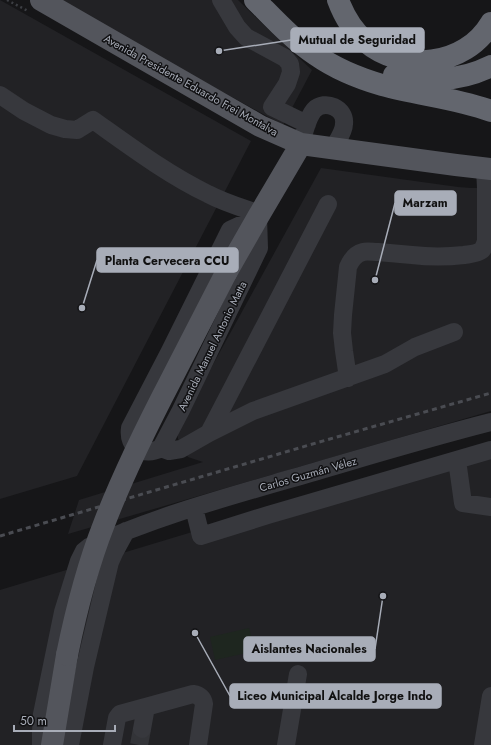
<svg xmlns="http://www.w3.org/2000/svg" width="491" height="745" font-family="Jost,sans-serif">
<rect width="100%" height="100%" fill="#161618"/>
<!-- built -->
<path fill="#222225" d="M0 0 251 141 77 476 0 499Z
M55 0H238L270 31 312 70 283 125Z
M321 168 458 187 471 188H491V411L68 534 79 500 203 462 188 457 178 439 177 430Z
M491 442V745H0V590Z"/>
<!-- garden -->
<path fill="#1e261f" d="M249 628 255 651 215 660 210 637Z"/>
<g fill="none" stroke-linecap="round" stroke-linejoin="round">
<!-- minor-tunnel -->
<path stroke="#333438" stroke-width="18" stroke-dasharray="18 9" stroke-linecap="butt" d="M139 745 142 729"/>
<!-- path -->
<path stroke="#3d3f44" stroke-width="2.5" stroke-dasharray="2 3" stroke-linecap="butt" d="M7 0 28 11"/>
<!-- minor -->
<path stroke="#37383d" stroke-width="18" d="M221 0 237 27 246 37 285 58 290 64 291 72 287 84 272 107 307 124
M0 95 24 111 51 125 65 129 77 130 93 120C131 147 167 174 208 194 225 203 243 208 260 214
M303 136C306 127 308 117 314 110 325 99 346 108 344 124 344 132 337 141 333 149
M258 217 259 248 181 410 161 448C144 457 127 448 130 428L170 351 230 230Z
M348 378 344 351 342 333 343 315 348 267C351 260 355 254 363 252 367 251 373 252 378 252 389 253 400 254 412 255 429 257 447 257 464 255 470 254 477 254 482 250 484 247 485 245 486 241V188L485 168
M209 433 328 204
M161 448 169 451 181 449 209 433 253 411 385 364 415 347 454 332
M457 460 463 503 491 507
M194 508 201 536 268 515 491 450
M142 729 146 707
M41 745V732L42 714 63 612 79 561 84 551 89 547C154 517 224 498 293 478 359 459 424 439 491 422
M70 745 85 667 110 562 114 553 126 531
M112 745 117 718 120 714 193 694C199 695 203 698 204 704L198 745
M286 745 298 674
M483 745 491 696"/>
<!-- major -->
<path stroke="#53555c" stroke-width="22" d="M41 0 260 126 301 144 456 165 491 169
M226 273 258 217 301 144
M52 745 67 655"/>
<!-- highway -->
<path stroke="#63666e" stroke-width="22" d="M255 0C274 19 293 40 316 55 336 69 358 78 382 85 418 95 456 98 491 111
M338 0C344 16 352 30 365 41 402 73 465 67 491 23
M394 75C429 80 457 83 491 66"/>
<!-- rail -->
<path stroke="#4a4c52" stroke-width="3" stroke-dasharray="5 4" stroke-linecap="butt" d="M0 536 316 443 491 393"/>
<!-- major-bridge -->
<path stroke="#53555c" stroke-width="22" d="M67 655C76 611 87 567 104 524 123 474 147 426 172 378 190 343 208 308 226 273"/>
</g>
<g text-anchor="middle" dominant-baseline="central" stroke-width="3" stroke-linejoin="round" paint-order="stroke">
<!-- street labels -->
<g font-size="11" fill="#a8adb8" stroke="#111113">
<text transform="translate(191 85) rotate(29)">Avenida Presidente Eduardo Frei Montalva</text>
<text transform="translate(212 346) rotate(-64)">Avenida Manuel Antonio Matta</text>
<text transform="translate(308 474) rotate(-16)">Carlos Guzmán Vélez</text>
</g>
</g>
<!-- callouts -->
<path fill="none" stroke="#a8adb8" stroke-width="1.5" d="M219 51L291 40M375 280L395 203M82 308L97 260M383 596L375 649M195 633L230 696"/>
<g fill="#a8adb8" stroke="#111113" stroke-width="1.5">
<circle cx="219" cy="51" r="4"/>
<circle cx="375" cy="280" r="4"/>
<circle cx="82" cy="308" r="4"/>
<circle cx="383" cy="596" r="4"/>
<circle cx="195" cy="633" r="4"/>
</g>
<g fill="#a8adb8" stroke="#a8adb8" stroke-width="1.5">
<rect x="291" y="28" width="133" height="24" rx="4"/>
<rect x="395" y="191" width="61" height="24" rx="4"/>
<rect x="97" y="248" width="141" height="24" rx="4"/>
<rect x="244" y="637" width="131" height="24" rx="4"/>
<rect x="230" y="684" width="211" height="24" rx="4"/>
</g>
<g font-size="12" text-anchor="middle" font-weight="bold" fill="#111">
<text x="357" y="44">Mutual de Seguridad</text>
<text x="425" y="207">Marzam</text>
<text x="167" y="265">Planta Cervecera CCU</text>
<text x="309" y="653">Aislantes Nacionales</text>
<text x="335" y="700">Liceo Municipal Alcalde Jorge Indo</text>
</g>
<!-- scale -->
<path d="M14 725v6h101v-6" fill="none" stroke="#a8adb8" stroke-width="2"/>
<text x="20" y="725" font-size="12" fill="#a8adb8" stroke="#111113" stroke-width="3" paint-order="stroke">50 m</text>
</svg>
